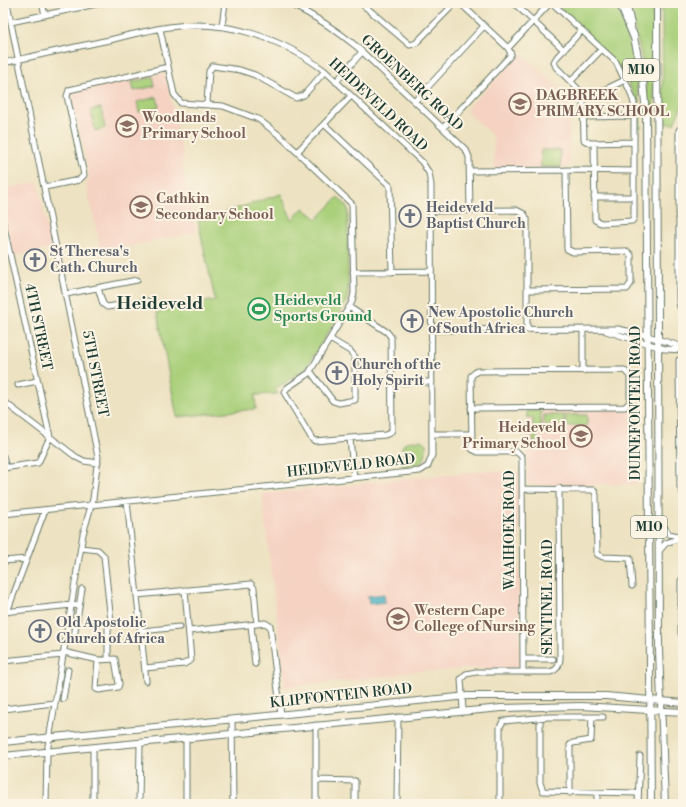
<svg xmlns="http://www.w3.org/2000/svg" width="686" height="807" font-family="'Libre Bodoni',serif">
<rect width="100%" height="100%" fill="#fcf5e5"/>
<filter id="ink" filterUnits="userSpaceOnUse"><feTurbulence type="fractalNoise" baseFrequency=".025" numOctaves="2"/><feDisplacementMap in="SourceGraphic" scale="8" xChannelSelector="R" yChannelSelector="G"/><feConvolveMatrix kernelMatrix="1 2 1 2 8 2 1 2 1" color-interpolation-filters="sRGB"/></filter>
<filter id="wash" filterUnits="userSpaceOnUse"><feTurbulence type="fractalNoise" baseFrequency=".012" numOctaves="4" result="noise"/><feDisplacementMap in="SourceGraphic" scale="16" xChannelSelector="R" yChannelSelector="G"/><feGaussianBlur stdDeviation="0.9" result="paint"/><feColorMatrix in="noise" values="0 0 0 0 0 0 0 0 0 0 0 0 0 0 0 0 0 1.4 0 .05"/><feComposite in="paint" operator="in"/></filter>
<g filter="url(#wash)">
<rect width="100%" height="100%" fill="#ede2c1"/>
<!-- built -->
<path fill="#f5d2c2" d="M521 53 569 98V167L494 168V137L466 110Z
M161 73 166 75 184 160 181 161 196 232 101 252 86 182 90 181 71 93Z
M38 182 51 248 13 256 5 217 3 189Z
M635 410 636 484 530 485 527 481V411Z
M483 471 519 472V665L516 668H470L431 672 429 670 400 673 398 675 285 687 262 494Z"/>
<!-- green -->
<path fill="#aad07b" stroke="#648658" d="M555 3H616C632 43 639 86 641 128L636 129 634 95 622 70Z
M629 3H653L654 123H649L645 72Z
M662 3H683V103L674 124 663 123Z
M153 77 155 86 134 91 132 82Z
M157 97 159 107 139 112 137 102Z
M101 108 105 128 95 131 91 110Z
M541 150H560L561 167H541Z
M281 194 292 220 303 208 317 219 338 197 345 204 348 209V294L345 305 305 369 275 389 278 394 255 395 256 409 177 417 157 312 215 300 198 221Z
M527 411H541V432L537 433V442H533V418H527Z
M544 415H564V425H544Z
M566 415H587V426H566Z
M421 440 426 444C426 466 422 464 402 466L400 462 403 456 402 447 406 442Z"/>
<!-- water -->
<path fill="#42afc0" stroke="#30767a" d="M384 594 385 602 369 604 368 596Z"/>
</g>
<g filter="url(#ink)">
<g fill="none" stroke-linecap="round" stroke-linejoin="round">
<!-- minor casing -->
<g stroke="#677765" stroke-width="7">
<path id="minor" d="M7 3 98 457 93 499 83 534 47 752 46 804
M42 3 45 15
M288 3C313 15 334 28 356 46L466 150 469 157 470 210
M361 3 410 45 416 43 455 3
M514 3 564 50
M552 3 616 62 630 91 634 103V218L632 221 601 223 595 220 594 143
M11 22 101 3
M222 26 225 3
M160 29 174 94 181 103 223 106 258 119 279 135 352 204 354 293 352 302 309 373 287 388 284 392 312 439 315 441 385 435 390 433 392 430 391 337 387 332 349 307
M582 30 557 57 554 62 556 67 581 92 583 100 584 140 590 143 634 142
M508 48 550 3
M3 63C39 55 74 47 110 40 129 35 149 30 169 27 226 19 280 37 325 71L422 162 429 173 431 185 432 455 428 466 420 471 3 514
M571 81 602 49
M336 82 362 52
M583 97 596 94 625 80
M415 101 484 26
M207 104 209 71 213 66 240 70 255 75 296 98 304 95 325 71
M583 117 634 116
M324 124 390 186 392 272
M683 127 679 130V303L680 307 683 310
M443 128 509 57 511 54 508 48 460 3
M297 152 351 96
M566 170 634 171
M470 171 566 170 567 249 573 252 624 251 628 252 631 255V283L627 289 527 290
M45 187 79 180 84 175 67 96 69 90 168 67
M594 197H634
M431 211 516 210 524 214 527 219V330
M3 223 50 437 38 463 3 468
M353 272 431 271
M98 288 103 304 107 307 148 301
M66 294 137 280
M431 330 618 329 641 334 683 347
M606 331 665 349 683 350
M679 360 680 487 683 493
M310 371 333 401 339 403 355 400V357L350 351 330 339
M583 371V329
M392 382H432
M18 385 37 381
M3 401 76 457 84 461 98 463
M471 408 625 407 630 402V376L624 370 477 371 471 376V377L472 446V449L478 452H517L522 457 523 672
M432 434H471
M350 439 354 478
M3 456 6 468
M522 489 594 490 596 495 597 554 603 557 630 558 632 586
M127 501 146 681
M659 520 669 534 683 537
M81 548 98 550 104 556 111 622 108 629V658
M659 551 666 543 680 538
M3 561 27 559
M683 577 681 581V612H683
M137 595 251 584 254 588 257 624
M3 612 72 605 79 606
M7 612 45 510
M681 612V633L683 639
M251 625 255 664
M142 631 179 627
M189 631 257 624 265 623 270 626 281 715
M74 637 82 589
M64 652 98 660 115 659 119 684 118 687 99 690 96 689 98 660
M523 659H553
M3 661 63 655
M145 668 184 664 191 660 185 590
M63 699 68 670
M3 709 54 703
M463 710 461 679 466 674 476 672H550C558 670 560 665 560 657L559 488
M540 718V783L543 791 638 793
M232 720 233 804
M316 725V804
M93 748V804
M317 780 355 781V804
M570 793V745L573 743 591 740 592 717
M139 804 140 743
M186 804V738
M397 804 398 717
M500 804V727L503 721 548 717H603
M597 804V793
M638 804 640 756"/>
</g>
<!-- major casing -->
<g stroke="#677765" stroke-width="8">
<path id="major" d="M626 3 631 24
M657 3 659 650 665 804
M633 33 643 80 646 115 651 804
M3 742 468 696H606L683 703
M3 756 501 708 581 706 683 712"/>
</g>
<!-- highway casing -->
<g stroke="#677765" stroke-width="9">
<path id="highway" d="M620 3 634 37"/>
</g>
<!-- minor -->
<use href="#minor" stroke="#fff" stroke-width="5"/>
<!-- major -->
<use href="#major" stroke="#fff" stroke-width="6"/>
<!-- highway -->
<use href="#highway" stroke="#fff" stroke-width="7"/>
</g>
</g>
<!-- icons -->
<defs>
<g id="school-ring" transform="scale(1.15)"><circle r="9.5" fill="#fcf5e5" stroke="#8d6e63" stroke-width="1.5"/><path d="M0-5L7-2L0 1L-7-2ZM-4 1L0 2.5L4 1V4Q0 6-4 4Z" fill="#8d6e63"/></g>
<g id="church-ring" transform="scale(1.15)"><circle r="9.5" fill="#fcf5e5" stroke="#6b7280" stroke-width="1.5"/><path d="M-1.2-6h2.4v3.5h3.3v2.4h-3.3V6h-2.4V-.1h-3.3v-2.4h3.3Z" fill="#6b7280"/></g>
<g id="stadium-ring" transform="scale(1.15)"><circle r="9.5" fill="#fcf5e5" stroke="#2e9e5b" stroke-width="1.5"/><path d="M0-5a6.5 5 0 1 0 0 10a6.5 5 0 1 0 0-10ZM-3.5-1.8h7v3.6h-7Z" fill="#2e9e5b"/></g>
<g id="university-ring" transform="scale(1.15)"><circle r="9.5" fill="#fcf5e5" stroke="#8d6e63" stroke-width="1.5"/><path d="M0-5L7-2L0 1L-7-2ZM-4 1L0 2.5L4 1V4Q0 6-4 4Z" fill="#8d6e63"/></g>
</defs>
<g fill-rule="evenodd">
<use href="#school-ring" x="520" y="104"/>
<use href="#school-ring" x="127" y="126"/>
<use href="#school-ring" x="141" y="207"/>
<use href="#church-ring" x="410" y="216"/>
<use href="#church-ring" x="35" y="260"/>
<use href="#stadium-ring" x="259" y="309"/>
<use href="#church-ring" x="412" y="321"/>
<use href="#church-ring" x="337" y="373"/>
<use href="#school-ring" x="581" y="436"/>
<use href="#university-ring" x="398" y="619"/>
<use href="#church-ring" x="40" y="631"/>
</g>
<g text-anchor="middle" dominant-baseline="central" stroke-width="4" stroke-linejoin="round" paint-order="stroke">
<!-- shield labels -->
<g fill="#fcf5e5" stroke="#617469" stroke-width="1">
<rect x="623" y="59" width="36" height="22" rx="3"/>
<rect x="631" y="516" width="36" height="22" rx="3"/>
</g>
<g font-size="13" font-weight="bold" fill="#1f3d34">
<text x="641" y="70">M10</text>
<text x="649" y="527">M10</text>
</g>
<!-- street labels -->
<g font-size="14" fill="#1f3d34" stroke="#fcf5e5">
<text transform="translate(412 83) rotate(43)">GROENBERG ROAD</text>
<text transform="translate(378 105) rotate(43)">HEIDEVELD ROAD</text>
<text transform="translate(38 327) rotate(78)">4TH STREET</text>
<text transform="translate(95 374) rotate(79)">5TH STREET</text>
<text transform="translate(636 403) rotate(-90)">DUINEFONTEIN ROAD</text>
<text transform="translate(351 466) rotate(-6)">HEIDEVELD ROAD</text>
<text transform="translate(510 530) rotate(-90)">WAAIHOEK ROAD</text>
<text transform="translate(548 597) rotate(-90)">SENTINEL ROAD</text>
<text transform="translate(341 696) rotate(-6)">KLIPFONTEIN ROAD</text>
</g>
<!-- education labels -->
<g font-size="14" font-weight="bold" fill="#785e54" stroke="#fcf5e5" text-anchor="start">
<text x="536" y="96">DAGBREEK<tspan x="536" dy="16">PRIMARY SCHOOL</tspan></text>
<text x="142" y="118">Woodlands<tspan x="142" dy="16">Primary School</tspan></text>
<text x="156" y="199">Cathkin<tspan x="156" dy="16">Secondary School</tspan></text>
<text x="566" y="428" text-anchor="end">Heideveld<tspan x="566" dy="16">Primary School</tspan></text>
<text x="414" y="611">Western Cape<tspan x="414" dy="16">College of Nursing</tspan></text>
</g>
<!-- worship labels -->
<g font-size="14" font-weight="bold" fill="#5b616d" stroke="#fcf5e5" text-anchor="start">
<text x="426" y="208">Heideveld<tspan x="426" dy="16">Baptist Church</tspan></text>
<text x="50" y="252">St Theresa's<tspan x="50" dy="16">Cath. Church</tspan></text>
<text x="428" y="313">New Apostolic Church<tspan x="428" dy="16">of South Africa</tspan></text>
<text x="352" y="365">Church of the<tspan x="352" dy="16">Holy Spirit</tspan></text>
<text x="56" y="623">Old Apostolic<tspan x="56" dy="16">Church of Africa</tspan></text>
</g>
<!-- leisure labels -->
<g font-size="14" font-weight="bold" fill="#27864d" stroke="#fcf5e5" text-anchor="start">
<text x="274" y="301">Heideveld<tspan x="274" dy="16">Sports Ground</tspan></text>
</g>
<!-- district labels -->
<g font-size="18" font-weight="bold" fill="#1f3d34" stroke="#fcf5e5">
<text x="160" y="303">Heideveld</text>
</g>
</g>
<!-- margin -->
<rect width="686" height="807" fill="none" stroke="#fcf5e5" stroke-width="16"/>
</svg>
